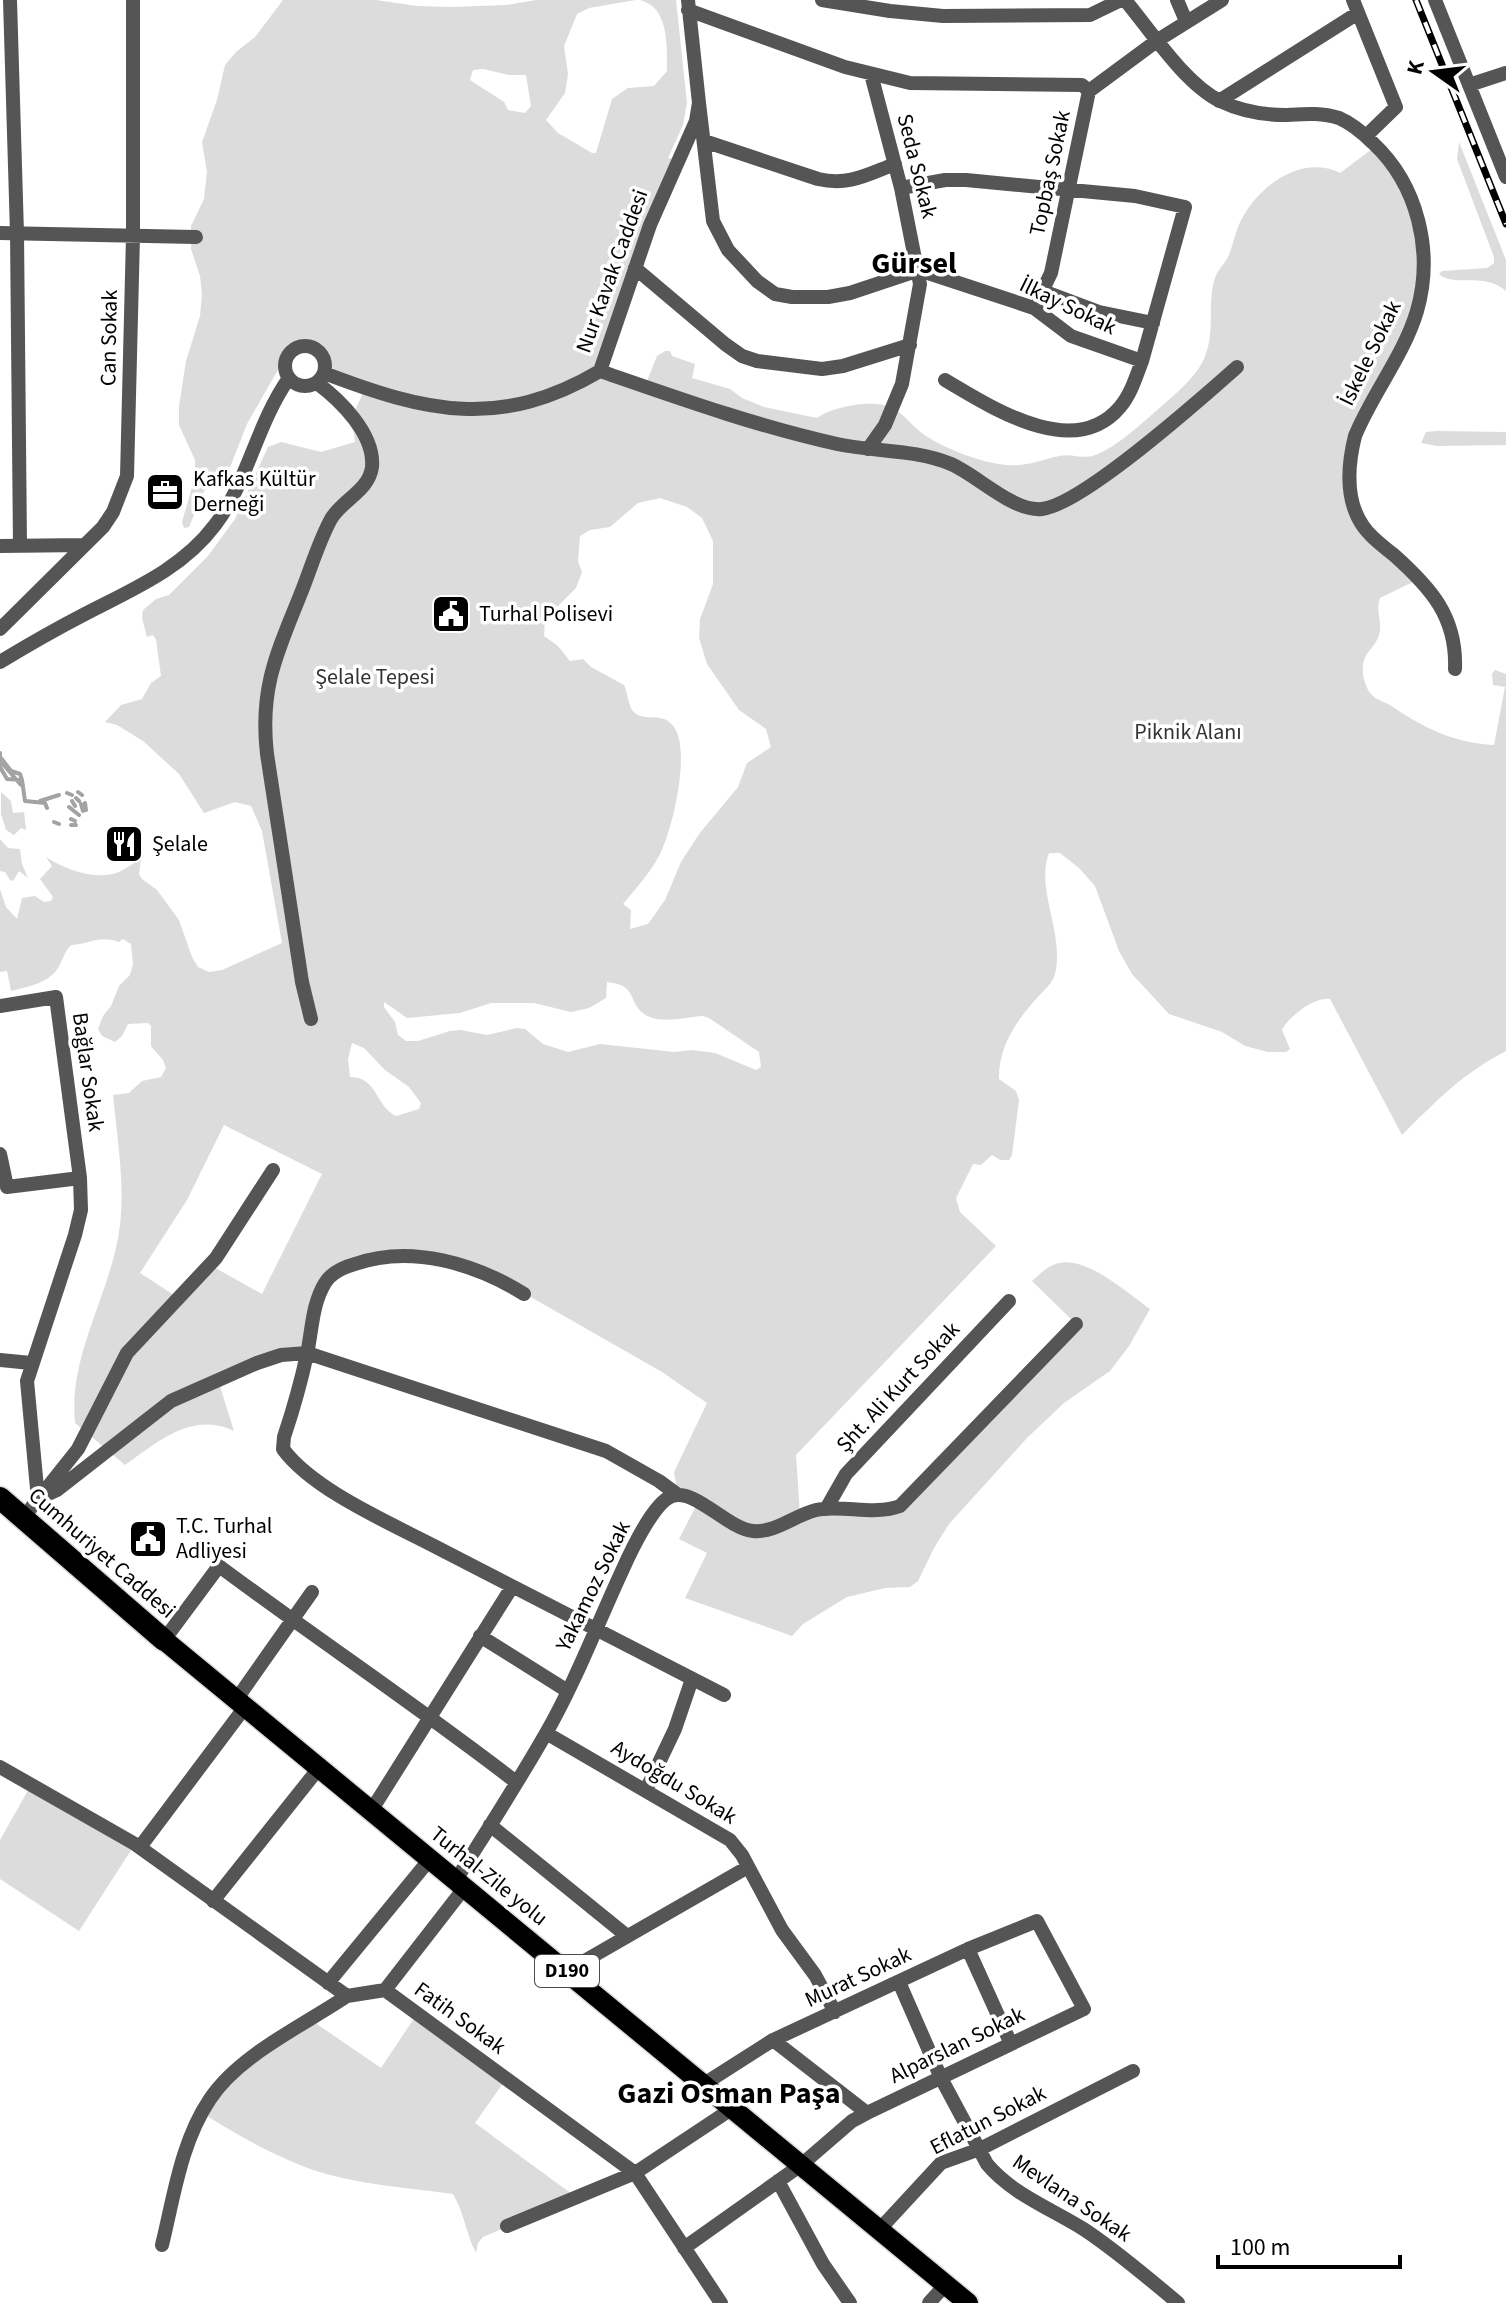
<svg xmlns="http://www.w3.org/2000/svg" width="1506" height="2303" font-family="'Source Sans 3',sans-serif">
<rect width="100%" height="100%" fill="#fff"/>
<!-- green -->
<path fill="#dcdcdc" fill-rule="evenodd" d="M283 0H376L417 6 451 7 506 5 536 0H636L589 8 577 14 564 46 568 74 565 93 546 120 558 133 592 153H596L612 99 628 88 654 86 667 71C667 46 669 7 640 0H676L687 103 683 125 668 158 679 160 600 371 645 386 657 356 665 351H670L672 356 695 364 692 378 730 389 742 398 764 407 817 418C833 407 868 400 888 406 904 412 912 427 926 436 948 450 980 462 1006 465 1025 467 1041 460 1059 456 1072 453 1082 460 1095 455 1119 446 1144 421 1164 404 1177 393 1197 375 1204 359 1216 331 1207 307 1214 281 1216 271 1225 264 1229 255 1234 242 1236 227 1244 215 1263 183 1303 155 1340 173L1376 146 1413 202 1420 295 1355 436 1358 515 1419 579 1380 598C1375 613 1383 622 1379 635 1375 648 1363 653 1363 667 1362 676 1366 690 1373 696 1377 700 1385 702 1390 705 1422 727 1453 743 1494 745L1505 687 1493 685 1492 674 1495 670 1506 674V1051C1463 1073 1436 1101 1402 1135L1330 999C1315 996 1288 1017 1282 1030L1290 1049 1286 1052H1268L1245 1046 1222 1032 1169 1014 1132 974 1119 951 1095 886 1079 868 1060 853H1049C1035 889 1065 934 1055 974 1053 983 1043 991 1037 998 1016 1021 998 1048 999 1079L1016 1091 1019 1100 1012 1155 1009 1160H1000L992 1155 981 1165 973 1164 956 1198 960 1212 996 1246 796 1455 800 1515 892 1509 1076 1324 1032 1281C1038 1276 1045 1268 1053 1265 1082 1251 1127 1293 1150 1309L1129 1346 1110 1371 1064 1403 1027 1438 949 1524 934 1548 918 1581 910 1587 885 1588 847 1597 803 1624 792 1636 685 1598 707 1553 679 1539 698 1502 678 1495 674 1472 707 1403 662 1372 501 1280 394 1255 326 1281 307 1353 218 1380 234 1431C192 1411 158 1442 125 1465L75 1423C68 1353 112 1293 120 1225 125 1182 117 1138 113 1095L129 1093 142 1081 161 1077 166 1068 163 1060 151 1046V1026L148 1023 128 1024 122 1036 115 1042 102 1036 98 1029 103 1016 111 1006 119 986 130 975 133 964 131 944 123 939 119 942C98 935 92 944 71 945 64 952 63 960 58 968 49 983 27 987 11 991L7 971 0 972V889L6 907 17 919 22 898 35 896 44 902 51 901 53 897 40 879 52 866 46 857C64 869 91 879 113 874 122 872 133 863 141 859L139 874 142 879 157 890 179 920 192 957 198 967 209 972 222 970 282 943 262 831 251 806 235 802 204 813 179 774 143 741 117 725 105 722 121 705 142 699 151 683 161 676 156 640 153 635 147 637 142 618 143 610 156 599 169 595 208 556 235 519 268 447 281 442 321 452 355 442 354 433 349 423 365 389 325 366 317 350C303 343 298 351 287 354L247 424 227 475 204 491 189 527 184 528 182 522 195 477V460L179 425V406L186 361 200 316 202 294 200 276 191 249V226L204 199 207 172 202 142 217 100 225 65 236 52 255 37ZM483 69 509 75H526L531 106 525 113 508 110 504 102 470 80 473 70ZM660 498 687 507 702 518 713 541V584L700 619 699 638 707 664 739 710 766 729 771 747 747 763 738 787 699 834 681 862 665 900 648 924 630 929 631 910 623 904C636 888 651 872 660 854 673 828 691 751 674 727 663 711 645 722 635 713 628 708 628 693 624 685L591 667 583 659 570 661 558 646 544 636 545 619 576 588 582 572 578 561 580 536 590 530 610 527 638 503ZM607 982C638 985 627 1001 644 1014 660 1025 685 1017 703 1016L709 1018 759 1052 761 1067 756 1070 715 1053 692 1050 674 1052 600 1044 568 1052 543 1044 525 1029 517 1028 487 1035 461 1030 450 1031 418 1041H406L398 1035 395 1022 384 1007V1002L407 1018 460 1013 491 1003H534L571 1012 589 1008 606 998ZM352 1043 364 1048 385 1070 409 1087 421 1103 419 1109 396 1116C375 1106 378 1077 350 1077L348 1059ZM224 1125 322 1174 262 1294 210 1265 180 1299 140 1273 187 1200Z
M1459 142 1506 260V291C1483 271 1454 288 1439 274L1442 271 1487 268 1494 263V257L1457 159Z
M1437 431 1506 432V445L1437 446 1421 443 1426 432Z
M1 792 11 801 13 813 24 812 26 830 21 828 14 835 6 830 1 814Z
M0 839 8 848 20 849 22 864 28 878 19 871 13 881 10 880 5 872 0 871Z
M31 1785 135 1844 79 1931 0 1879V1840Z
M417 2014 506 2079 475 2123 576 2197 483 2237 478 2243 476 2253C466 2234 464 2212 453 2194 403 2187 347 2184 300 2165 265 2151 234 2133 202 2113L211 2097 311 2020 381 2068Z"/>
<g fill="none" stroke-linecap="round" stroke-linejoin="round">
<!-- stream -->
<path stroke="#a3a3a3" stroke-width="4" d="M0 753V767L7 779 22 780 25 801 45 803 47 808
M1 758 11 771 20 774 22 780
M2 763 21 785
M78 792 82 795
M67 793 72 795
M76 798 79 801
M40 801 59 795
M72 801 75 806
M85 803 86 810
M81 804 83 811
M69 807 79 815
M71 819 75 821
M54 822 59 824
M71 825H76"/>
<!-- primary casing -->
<g stroke="#dbdbdb" stroke-width="23">
<path id="primary" d="M164 1640 968 2303"/>
</g>
<!-- trunk casing -->
<g stroke="#dbdbdb" stroke-width="25">
<path id="trunk" d="M0 1498 164 1640"/>
</g>
<!-- minor -->
<path stroke="#555" stroke-width="14" d="M10 0 17 233 20 546
M822 0 890 11 943 16 1090 15 1121 0
M1125 0C1151 31 1184 83 1220 101 1241 111 1262 115 1285 115 1303 114 1321 112 1339 118 1353 124 1363 133 1373 143 1418 185 1434 252 1417 311 1404 355 1372 394 1355 436 1348 464 1345 500 1363 526 1371 538 1383 546 1394 555 1431 588 1457 617 1455 669
M1177 0 1186 21
M1353 0 1396 107 1366 136
M1435 0 1506 177
M688 10 845 67 910 83 1082 85 1089 91 1158 40 1222 0
M1469 85 1506 73
M1219 101 1358 13
M699 103 713 221 728 250 757 281 775 294 792 297H828L850 293 919 270 1034 308 1071 336 1142 361 1185 207 1135 196 966 180H945L901 188
M704 141 818 179C849 186 866 175 895 164
M0 233 196 237
M635 268 725 344 742 356 757 361 822 369 843 366 910 345
M1043 291 1099 312 1153 323
M1034 308 1051 273 1089 91
M285 366a20 20 0 1 1 40 0a20 20 0 1 1-40 0Z
M600 371C678 398 756 426 837 444 874 452 915 449 951 464 977 475 1013 512 1042 509 1083 504 1202 398 1237 367
M324 373C426 412 500 430 600 371L650 225 696 121 699 103 688 0
M945 380C991 407 1074 462 1120 407 1131 394 1136 377 1142 361
M868 449 885 425 902 384 920 284 901 188 871 74
M0 546 85 545
M0 629 103 527 113 512 127 476 133 236V0
M0 662C28 645 56 629 85 614 133 589 182 569 215 525 248 482 256 425 289 378
M0 1006 56 997 80 1178 81 1210 75 1235 27 1381 38 1499 57 1490 171 1401 257 1363 281 1355 307 1353 606 1451 659 1481 678 1495
M311 1019 302 982 267 754C259 685 279 649 303 588 312 565 319 541 331 519 342 500 369 491 372 467 375 434 340 400 317 383
M0 1154 7 1187 80 1178
M524 1294C476 1264 411 1244 355 1264 344 1267 331 1273 325 1283 312 1304 312 1331 307 1354 301 1382 293 1410 284 1437L283 1449C313 1490 390 1523 436 1547 532 1597 628 1646 724 1695
M0 1360 31 1363
M826 1509 846 1474 1009 1301
M23 1518 78 1449 127 1353 216 1258 273 1170
M480 1636 566 1690
M164 1640 219 1566C317 1639 419 1707 516 1782
M236 1700 312 1592
M546 1733 730 1840 742 1855 782 1930 815 1975 835 2012
M0 1767 135 1844 347 1996 385 1990 635 2173 721 2303
M646 1790 675 1729 692 1679
M371 1811 512 1587
M490 1825 627 1936
M140 1847 245 1707
M456 1880C486 1832 517 1784 545 1735 575 1683 597 1625 622 1571 630 1553 654 1502 672 1496 695 1488 728 1529 753 1531 776 1533 795 1515 816 1510 843 1504 873 1516 900 1506L1076 1324
M213 1901 319 1768
M968 1949 1011 2044
M567 1971 748 1867
M899 1982 941 2078 987 2164C1013 2195 1052 2209 1085 2230 1118 2252 1148 2278 1178 2303
M328 1983 430 1859
M385 1990 465 1887
M704 2084 773 2040 968 1949 1037 1921 1084 2009 867 2113 773 2040
M778 2181 823 2264 850 2303
M507 2226 635 2173 733 2108
M879 2230 941 2163 980 2149 1133 2071
M162 2245C174 2196 181 2142 210 2099 239 2055 304 2025 347 1996
M684 2248 801 2165 852 2121 867 2113
M929 2303 946 2284"/>
<!-- primary -->
<use href="#primary" stroke="#000" stroke-width="20"/>
<!-- trunk -->
<use href="#trunk" stroke="#000" stroke-width="22"/>
<!-- rail casing -->
<g stroke="#000" stroke-width="7">
<path id="rail" d="M1416 0 1506 224"/>
</g>
<!-- rail -->
<use href="#rail" stroke="#fff" stroke-width="4" stroke-dasharray="12" stroke-linecap="butt"/>
</g>
<!-- icons -->
<defs>
<g id="office-square" transform="scale(2)"><rect x="-9" y="-9" width="18" height="18" rx="4" fill="#000" stroke="#fff"/><path d="M-6-3h4V-5.5h4V-3h4V5H-6ZM-1-4.5V-3h2v-1.5ZM-6 0V1H6V0Z" fill="#fff"/></g>
<g id="civic-square" transform="scale(2)"><rect x="-9" y="-9" width="18" height="18" rx="4" fill="#000" stroke="#fff"/><path d="M-.6-6.5H3V-4.5H.6V-3L4-1V1h2V6H-6V1h2V-1L-.6-3ZM-1.2 2.5V6h2.4V2.5Z" fill="#fff"/></g>
<g id="restaurant-square" transform="scale(2)"><rect x="-9" y="-9" width="18" height="18" rx="4" fill="#000" stroke="#fff"/><path d="M-5-6h1v4h1v-4h1v4h1v-4h1v5L-1.5 .5V6h-2V.5L-5-1ZM5-6V6H3V1.5H1.5Q1.5-4 5-6Z" fill="#fff"/></g>
</defs>
<g fill-rule="evenodd">
<use href="#office-square" x="165" y="492"/>
<use href="#civic-square" x="451" y="614"/>
<use href="#restaurant-square" x="124" y="844"/>
<use href="#civic-square" x="148" y="1539"/>
</g>
<g text-anchor="middle" dominant-baseline="central" stroke-width="7" stroke-linejoin="round" paint-order="stroke">
<!-- shield labels -->
<rect fill="#fff" stroke="#4c4c4c" stroke-width="2" x="535" y="1955" width="64" height="32" rx="6"/>
<g font-size="20" font-weight="bold" fill="#000">
<text x="567" y="1971">D190</text>
</g>
<!-- street labels -->
<g font-size="22" fill="#000" stroke="#fff">
<text transform="translate(917 166) rotate(76)">Seda Sokak</text>
<text transform="translate(1050 173) rotate(-78)">Topbaş Sokak</text>
<text transform="translate(612 271) rotate(-70)">Nur Kavak Caddesi</text>
<text transform="translate(1068 306) rotate(26)">İlkay Sokak</text>
<text transform="translate(109 338) rotate(-89)">Can Sokak</text>
<text transform="translate(1370 353) rotate(-64)">İskele Sokak</text>
<text transform="translate(88 1072) rotate(82)">Bağlar Sokak</text>
<text transform="translate(898 1387) rotate(-47)">Şht. Ali Kurt Sokak</text>
<text transform="translate(102 1553) rotate(41)">Cumhuriyet Caddesi</text>
<text transform="translate(593 1586) rotate(-64)">Yakamoz Sokak</text>
<text transform="translate(674 1782) rotate(31)">Aydoğdu Sokak</text>
<text transform="translate(489 1876) rotate(39)">Turhal-Zile yolu</text>
<text transform="translate(858 1977) rotate(-25)">Murat Sokak</text>
<text transform="translate(460 2018) rotate(36)">Fatih Sokak</text>
<text transform="translate(957 2045) rotate(-26)">Alparslan Sokak</text>
<text transform="translate(988 2120) rotate(-27)">Eflatun Sokak</text>
<text transform="translate(1072 2198) rotate(34)">Mevlana Sokak</text>
</g>
<!-- poi labels -->
<g font-size="22" fill="#000" stroke="#fff" text-anchor="start">
<text x="193" y="479">Kafkas Kültür<tspan x="193" dy="25">Derneği</tspan></text>
<text x="479" y="614">Turhal Polisevi</text>
<text x="152" y="844">Şelale</text>
<text x="176" y="1526">T.C. Turhal<tspan x="176" dy="25">Adliyesi</tspan></text>
</g>
<!-- park labels -->
<g font-size="22" fill="#333" stroke="#fff">
<text x="375" y="677">Şelale Tepesi</text>
<text x="1188" y="732">Piknik Alanı</text>
</g>
<!-- district labels -->
<g font-size="30" font-weight="bold" fill="#000" stroke="#fff">
<text x="914" y="263">Gürsel</text>
<text x="729" y="2093">Gazi Osman Paşa</text>
</g>
</g>
<!-- north arrow -->
<g transform="translate(1434 72) rotate(284)" stroke="#ffffff" stroke-width="6" paint-order="stroke">
<path d="M0-6L14 30L0 20L-14 30Z" fill="#000000"/>
<text y="-12" font-size="22" font-weight="bold" text-anchor="middle" fill="#000000">K</text>
</g>
<!-- scale -->
<path d="M1218 2255v12h182v-12" fill="none" stroke="#000000" stroke-width="4"/>
<text x="1230" y="2255" font-size="24" fill="#000000" stroke="#ffffff" stroke-width="6" paint-order="stroke">100 m</text>
</svg>
